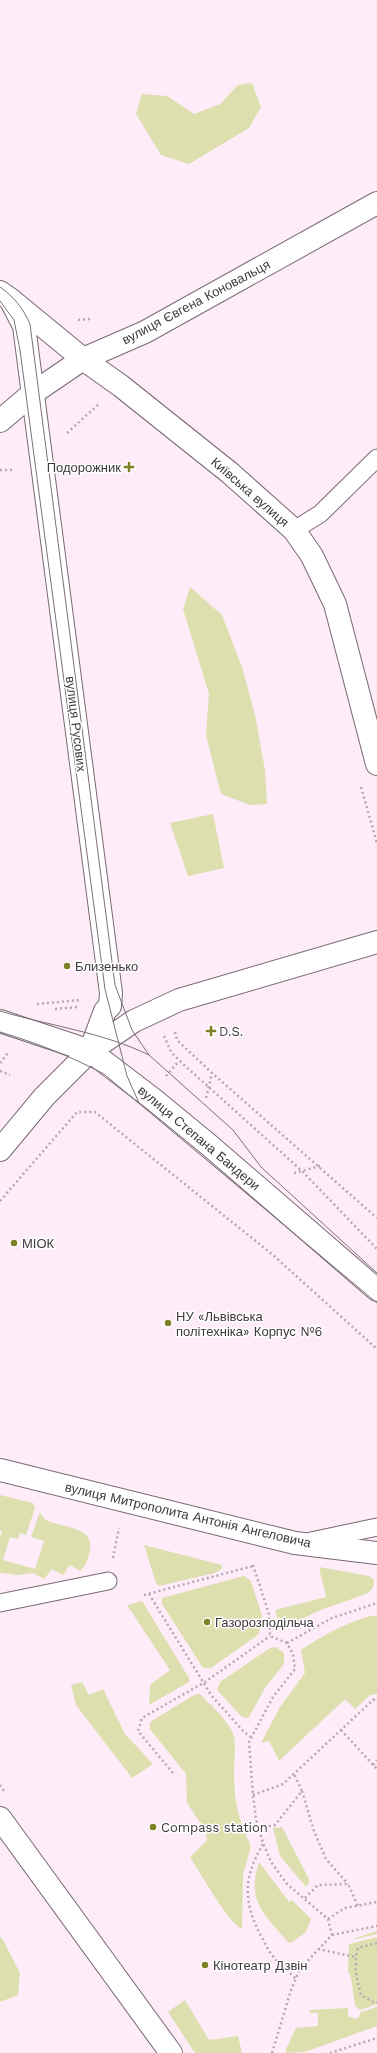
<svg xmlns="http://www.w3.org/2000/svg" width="377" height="2053" font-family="'Work Sans',sans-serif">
<rect width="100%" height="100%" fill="#feecf9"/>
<!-- green -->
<path fill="#dddfae" d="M252 83 261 107 249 128 189 164 161 155 136 114 142 94 167 96 194 114 220 104 238 85Z
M190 587 222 615 242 667 255 715 265 770 267 804 250 805 221 794 206 735 209 694 183 609Z
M213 814 224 868 188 876 170 823Z
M0 1495 33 1503 35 1508 26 1535 20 1533 18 1539 10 1537 3 1560 35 1569 44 1541 31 1537 40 1512C41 1514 43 1518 45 1519 57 1528 94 1525 90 1549 88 1559 87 1564 80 1571L70 1565 63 1575 52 1569 44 1579 33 1573 17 1575 0 1573V1538L2 1531 0 1530Z
M144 1545 222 1565V1569L215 1573 159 1586 156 1583Z
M319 1567 369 1576 374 1580C374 1588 372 1590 366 1594L321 1610 287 1626H280L275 1610 326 1597Z
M244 1576 251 1581 262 1616 259 1634 211 1668H203L162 1604V1598Z
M142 1601 189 1678V1682L149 1705 150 1685 170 1670 127 1605Z
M370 1616H377V1694L370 1695 355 1709 345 1699 279 1761 269 1741 261 1743 280 1707 305 1673 301 1650C323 1635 344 1624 370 1616Z
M276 1647 284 1653V1664L265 1688 249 1717 246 1718 241 1716 217 1690 220 1682 270 1648Z
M82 1682 89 1695 103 1689 125 1734 153 1764 132 1778 76 1705 71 1685Z
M200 1694C210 1704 231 1723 234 1737 236 1747 234 1761 234 1771 234 1801 238 1819 251 1846L243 1875 242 1929C229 1924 199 1871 190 1857L207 1840 206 1831 187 1803 186 1774 150 1729V1722L194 1695Z
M282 1827 310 1881 306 1887 280 1856 273 1828Z
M259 1862 289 1902 292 1900 311 1919 306 1932 291 1943 288 1942C264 1913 246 1902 259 1862Z
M377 1931V1934L356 1939 355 1938Z
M0 1937 2 1938 20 1973 18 1995 0 2002Z
M377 1937V2004L360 2010 355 2006 351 1977 348 1972 349 1944Z
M185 2000 209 2040 238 2036 242 2053H195L168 2012Z
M377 2007V2026L305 2052 286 2053V2049L296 2028 318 2026V2013H310V2010L348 2008V2016L356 2019 359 2017 361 2012Z"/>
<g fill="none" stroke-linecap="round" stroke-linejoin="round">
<!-- service casing -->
<g stroke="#786974" stroke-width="19">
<path id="service" d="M294 530 320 514 377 458
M311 1541 377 1527
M0 1603 108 1581"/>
</g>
<!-- minor casing -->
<g stroke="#786974" stroke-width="24">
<path id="minor" d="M10 299 83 359 121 386 230 473 294 530 312 556 335 604 377 764
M0 421 33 393 83 359 145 332 377 203
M0 1818 171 2053"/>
</g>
<!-- tertiary casing -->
<g stroke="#786974" stroke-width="24">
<path id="tertiary" d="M0 1150 44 1097 90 1051
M0 1470 295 1543 377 1553"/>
</g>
<!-- secondary casing -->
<g stroke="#786974" stroke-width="24">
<path id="secondary" d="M0 292 10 299 24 326 111 993 110 1006 105 1011 90 1051
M0 1021 90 1051 153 1099 209 1145 377 1290
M90 1051 134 1021 179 1000 377 942"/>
</g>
<!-- path -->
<path stroke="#b6a8b2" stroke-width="2.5" stroke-dasharray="2 3" stroke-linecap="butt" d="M78 320 90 319
M67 433 100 403
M0 470H15
M361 787 377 843
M37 1004 80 1000
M55 1009 78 1007
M175 1032 177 1040 212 1073 377 1218
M164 1036 171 1052 183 1064 302 1171 377 1249
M0 1063 8 1053
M0 1071 10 1075
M166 1076 179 1061
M206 1098 212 1073
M294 1173 320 1166
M0 1201 77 1112H95L273 1255 377 1349
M113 1558 119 1528
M253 1565 269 1614 270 1636 287 1643
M149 1594 211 1695 244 1732 251 1737
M144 1595 253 1566
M341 1730 377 1769
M373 1765 377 1760
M173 1773 138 1731 142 1718 205 1682 270 1636
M0 1785 4 1791
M302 1791 314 1831 326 1859 348 1884
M253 1795 283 1784 373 1700 377 1699
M259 1828 275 1825 302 1791 294 1774
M263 1844C243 1878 243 1901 261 1936 265 1942 267 1949 272 1955 278 1964 288 1971 296 1979
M305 1898 318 1885 348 1884 358 1906
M328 1919 345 1908 377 1902
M332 1935 377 1926
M377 1943 358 1948C353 1965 357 1979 361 1995L375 2003 377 2002
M318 1949 355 1957
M272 2053 291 1990 300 1969 332 1935 328 1919 287 1884 271 1862 263 1843 256 1819 253 1795 249 1742 273 1697 295 1669 293 1654 287 1643 332 1618 377 1603
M330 2053 377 2038"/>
<!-- service -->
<use href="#service" stroke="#fff" stroke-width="17"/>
<!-- minor -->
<use href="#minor" stroke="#fff" stroke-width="22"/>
<!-- tertiary -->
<use href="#tertiary" stroke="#fff" stroke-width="22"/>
<!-- secondary -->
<use href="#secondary" stroke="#fff" stroke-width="22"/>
<!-- tram -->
<path stroke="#7b7178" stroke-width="1" d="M0 287C14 297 23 308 30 324L115 985 132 1030 149 1055 233 1130 261 1167 377 1273
M0 301 14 320 20 350 105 989 127 1076 139 1103
M0 1011C50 1026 102 1032 149 1055
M0 1032C37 1043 70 1056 104 1074L377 1303"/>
</g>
<!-- markers -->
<g fill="#808029" stroke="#fff" stroke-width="1.5">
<path d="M127 461h4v4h4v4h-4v4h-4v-4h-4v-4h4z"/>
<circle cx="67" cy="966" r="4"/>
<path d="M209 1025h4v4h4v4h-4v4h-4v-4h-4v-4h4z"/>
<circle cx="14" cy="1243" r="4"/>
<circle cx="168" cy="1323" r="4"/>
<circle cx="207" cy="1622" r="4"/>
<circle cx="153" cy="1827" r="4"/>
<circle cx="205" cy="1965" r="4"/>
</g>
<g text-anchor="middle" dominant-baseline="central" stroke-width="3" stroke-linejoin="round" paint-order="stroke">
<!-- street labels -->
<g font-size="13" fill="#3f383d" stroke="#fff">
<text transform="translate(196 302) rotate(-28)">вулиця Євгена Коновальця</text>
<text transform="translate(250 492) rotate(41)">Київська вулиця</text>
<text transform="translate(76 724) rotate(83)">вулиця Русових</text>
<text transform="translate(199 1138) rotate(40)">вулиця Степана Бандери</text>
<text transform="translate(188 1515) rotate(13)">вулиця Митрополита Антонія Ангеловича</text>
</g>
<!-- poi labels -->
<g font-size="13" fill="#3f383d" stroke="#fff" text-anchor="start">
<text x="121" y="467" text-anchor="end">Подорожник</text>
<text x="75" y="966">Близенько</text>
<text x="219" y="1031">D.S.</text>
<text x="22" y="1243">МІОК</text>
<text x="176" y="1316">НУ «Львівська<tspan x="176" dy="15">політехніка» Корпус №6</tspan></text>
<text x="215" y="1622">Газорозподільча</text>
<text x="161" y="1827">Compass station</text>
<text x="213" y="1965">Кінотеатр Дзвін</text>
</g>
</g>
</svg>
